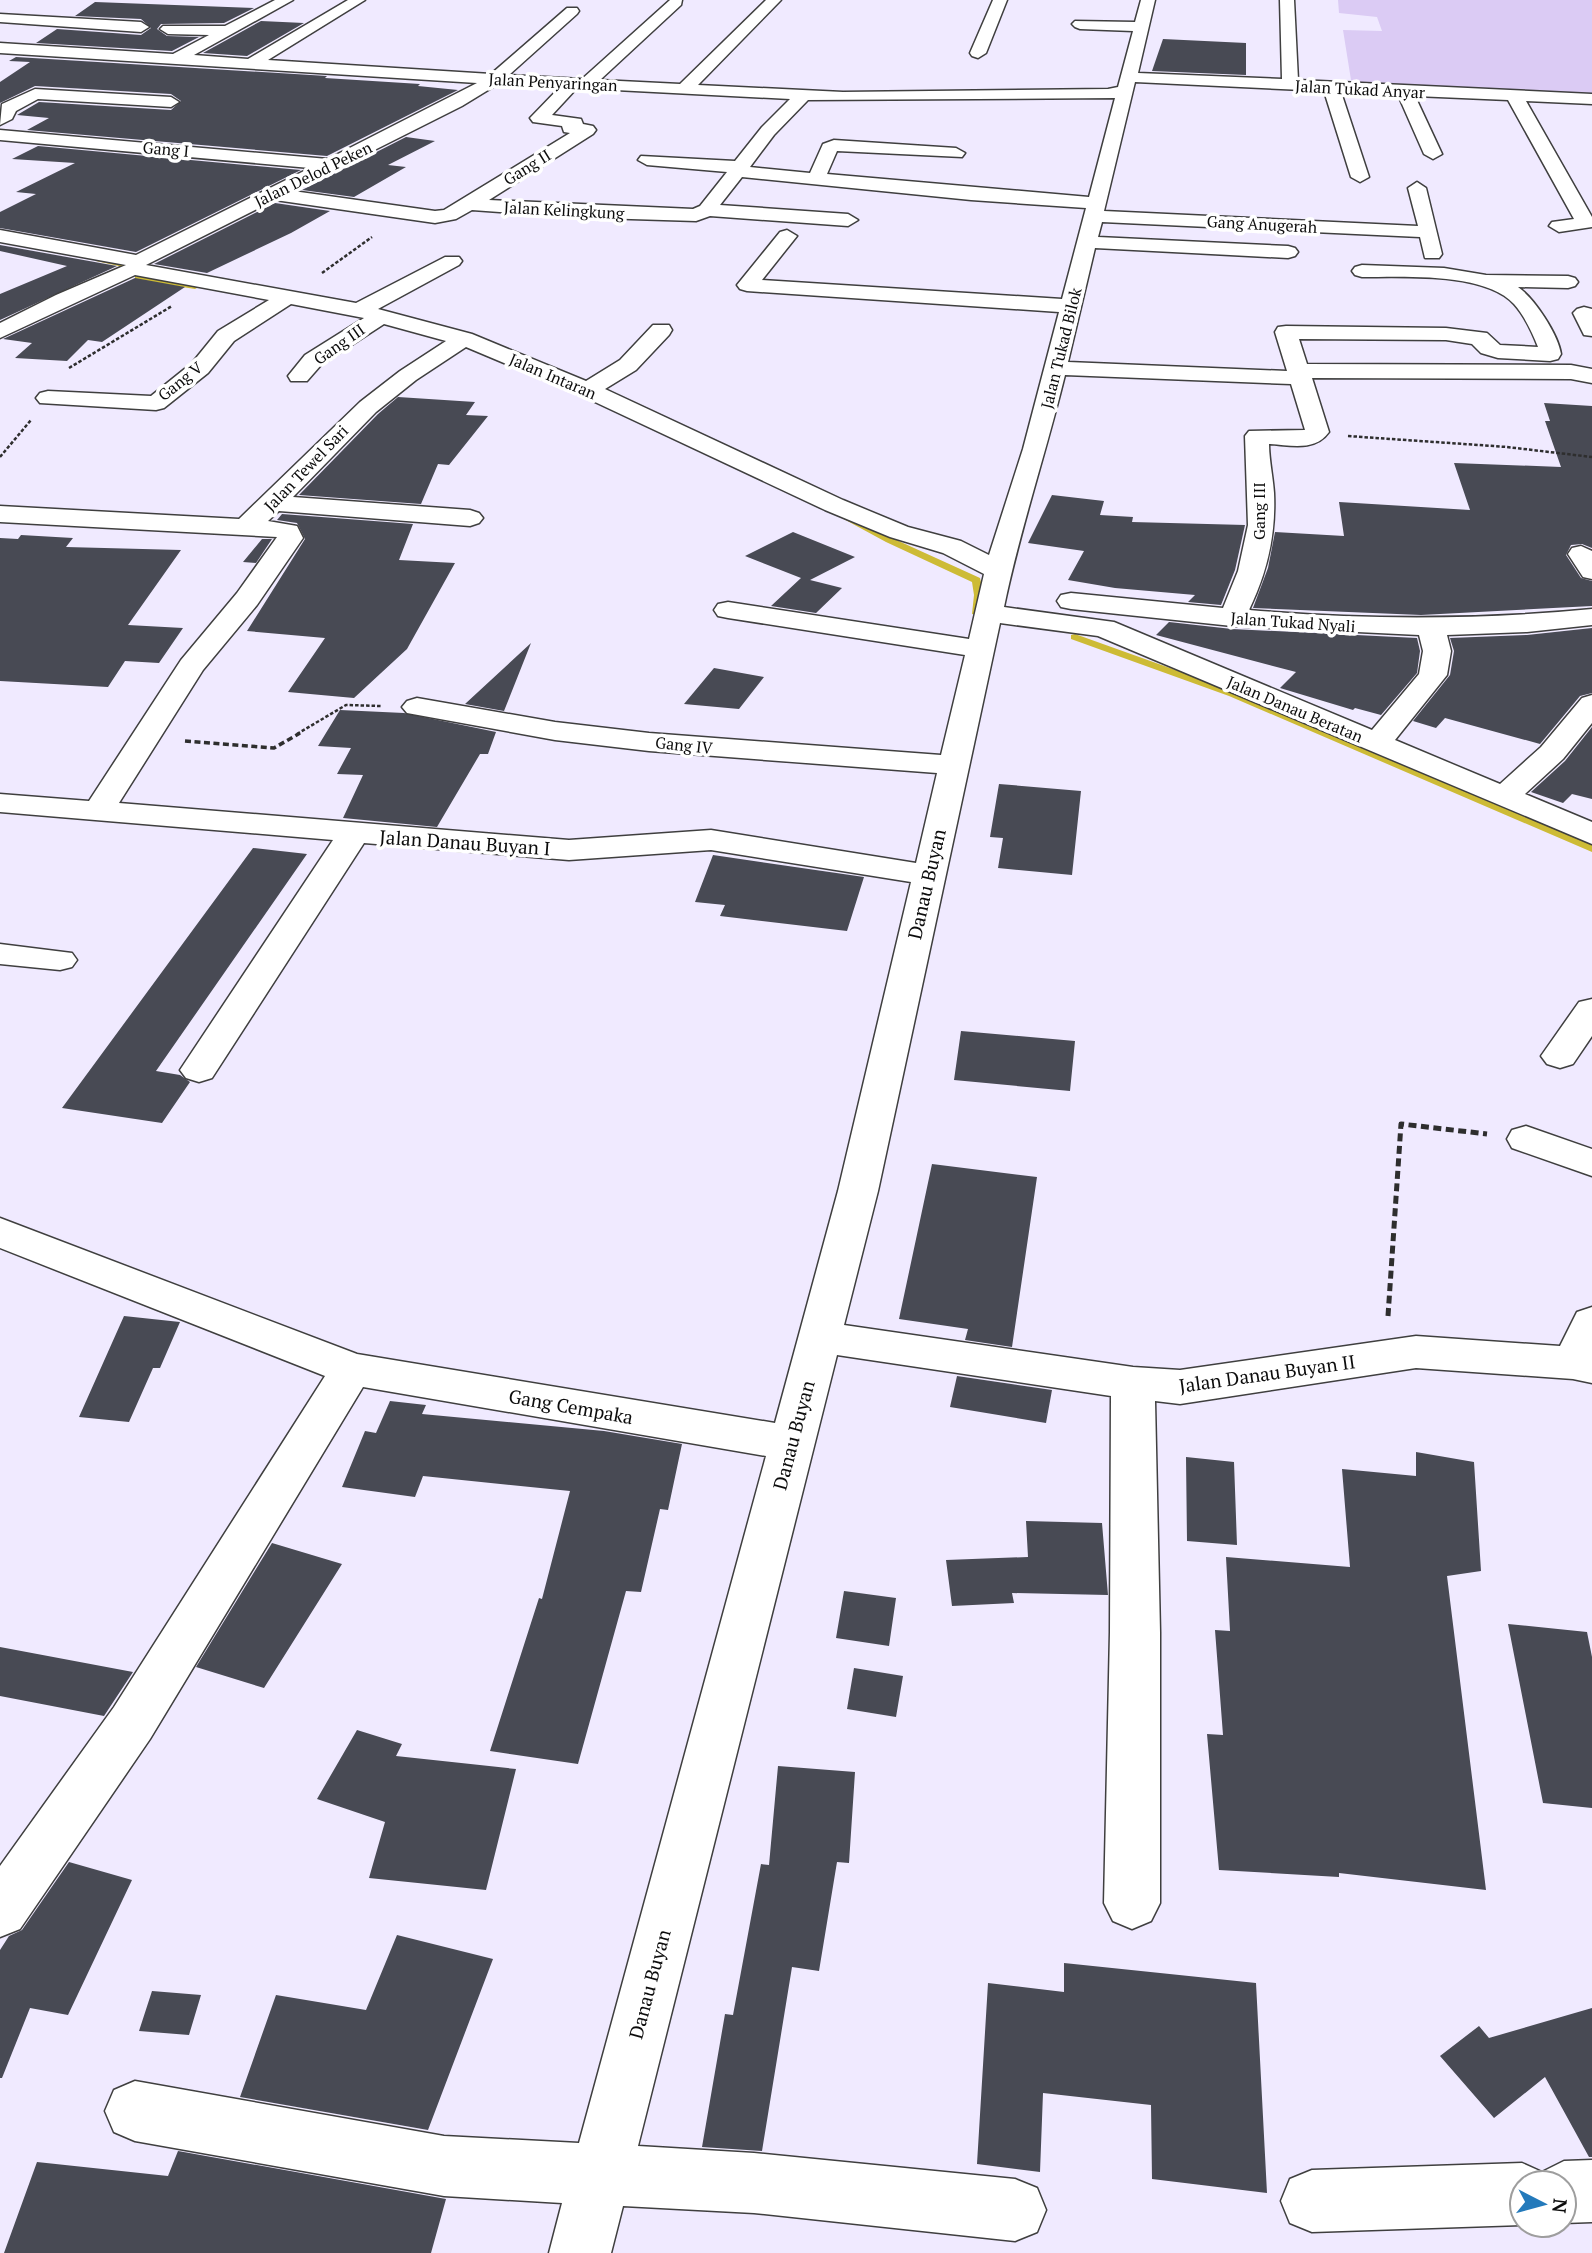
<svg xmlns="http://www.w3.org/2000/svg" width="1592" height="2253" font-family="'PT Serif',serif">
<rect width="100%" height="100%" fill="#f0eaff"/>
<!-- farmland -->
<path fill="#dbcbf4" d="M1338 0H1592V98L1357 84 1351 80 1343 30 1382 31 1377 17 1339 13Z"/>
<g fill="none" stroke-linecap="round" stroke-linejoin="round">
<!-- stream -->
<path fill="#cdbb36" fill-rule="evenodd" d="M96 257 129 264 133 266 121 274 117 272 123 267 96 261Z
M135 276 195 285 199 287 195 289 138 280H135Z
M843 512 892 538 980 578 984 595 981 616 972 614 974 595 972 582 886 542 840 517V513Z
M1075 634 1237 692 1592 844V852L1229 696 1071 639V635Z"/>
</g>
<!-- building -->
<path fill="#484a54" d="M95 2 254 8 224 23 161 24 157 29 167 36 199 37 172 51 36 43 57 29 141 35 151 28 141 19 75 16Z
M261 21 304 23 247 56 203 53Z
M1163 39 1246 43V75L1152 71Z
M16 57 327 76 325 78 420 84 418 86 458 90 327 156 27 130 49 118 17 115 39 102 171 110 181 101 171 94 35 86 0 103V82L30 62 9 61Z
M406 137 435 141 388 165 406 167 354 197 302 190Z
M38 146 301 170 136 252 0 228V212L36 194 16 192 75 163 12 159Z
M275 203 330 211 291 233 207 273 154 264Z
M0 245 117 266 0 320V294L67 266 0 251Z
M135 278 185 287 102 342 88 340 67 361 15 358 32 343 3 339Z
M398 397 475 402 466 415 488 416 449 465 438 464 421 504 299 495 378 414Z
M1544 403 1592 406V548L1582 544 1571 545 1566 555 1581 578 1592 581V606L1421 615 1253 608 1268 568 1275 532 1344 536 1339 502 1470 510 1454 463 1561 467 1545 421H1550Z
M1052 495 1104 501 1100 515 1133 517 1132 522 1245 525 1235 570 1221 605 1188 602 1195 595 1115 588 1068 580 1084 551 1028 543Z
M282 514 413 524 399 560 455 563 407 649 354 698 288 692 325 638 247 631 305 539 297 523 277 520Z
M793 532 855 557 810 580 842 588 816 613 771 606 801 578 745 556Z
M21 535 73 538 66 547 181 550 128 625 183 628 159 663 125 661 108 687 0 681V538L18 539Z
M262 539H272L256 563 243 562Z
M1169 622 1232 629 1417 638 1420 651 1417 673 1381 715 1355 708 1353 710 1280 688 1296 672 1156 635Z
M1592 628V693L1580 696 1540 744 1445 718 1436 728 1413 721 1450 675 1454 651 1450 638 1527 635Z
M531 643 504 711 465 704Z
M714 668 764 677 739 709 684 704Z
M340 710 404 713 496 732 488 754H480L437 827 343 818 363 775 337 774 351 748 318 746Z
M1592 727V799L1572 794 1563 803 1531 792 1565 761Z
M999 784 1081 791 1072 875 998 868 1003 838 990 837Z
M253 848 307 854 156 1071 180 1075 190 1082 162 1123 62 1108Z
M713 855 864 877 847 931 720 916 725 905 695 902Z
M961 1031 1075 1041 1070 1091 954 1080Z
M932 1164 1037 1177 1012 1347 965 1340 968 1329 899 1319Z
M124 1316 180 1322 160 1368H153L129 1422 79 1417Z
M957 1376 1052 1390 1046 1423 950 1407Z
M390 1401 426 1405 422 1414 604 1431 682 1444 668 1510 660 1509 641 1592 626 1591 578 1764 490 1751 539 1598 542 1599 570 1491 423 1476 415 1497 342 1487 365 1431 376 1433Z
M1416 1452 1474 1462 1481 1571 1447 1576 1486 1890 1339 1873V1877L1219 1870 1207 1734 1223 1735 1215 1630 1230 1631 1226 1557 1350 1567 1342 1469 1416 1476Z
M1186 1457 1234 1462 1237 1545 1187 1541Z
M1026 1521 1102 1523 1108 1595 1012 1593 1014 1603 952 1606 946 1560 1028 1557Z
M272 1543 342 1564 264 1688 196 1667Z
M844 1591 896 1598 889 1646 836 1638Z
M1508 1624 1587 1632 1592 1657V1808L1543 1803Z
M0 1647 133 1672 104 1716 0 1696Z
M854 1668 903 1676 896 1717 847 1709Z
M357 1730 402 1744 396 1756 516 1769 486 1890 369 1878 385 1822 317 1799Z
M778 1766 855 1772 849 1863 837 1862 819 1971 792 1967 762 2151 702 2147 725 2014 733 2015 761 1864 769 1865Z
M69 1862 132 1880 68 2015 30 2008 2 2078H0V1950L9 1936 22 1930Z
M397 1935 493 1959 428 2130 240 2097 276 1995 366 2010Z
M1064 1963 1256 1983 1267 2193 1152 2179 1151 2105 1043 2093 1040 2172 977 2164 988 1983 1064 1992Z
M152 1991 201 1995 189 2035 139 2031Z
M1592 2008V2157H1589L1545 2077 1494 2118 1440 2056 1479 2026 1489 2038Z
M178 2151 446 2199 431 2253H4L37 2162 168 2176Z"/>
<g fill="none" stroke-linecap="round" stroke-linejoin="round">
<!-- minor casing -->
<g stroke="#3f3f3f" stroke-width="3">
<path id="minor" d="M275 0H293L194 55 248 59 348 0H365L268 60 491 74 567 8H577L579 11 577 14 509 75 582 79 670 0H682L681 5 600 80 680 84 766 0H781L698 85 843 92 1108 89 1118 87 1133 31 1080 29 1075 27 1072 24 1075 21 1135 22 1141 0H1155L1138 73 1282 79 1280 0H1294L1298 80 1592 94V104L1526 101 1592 217V227L1559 232 1549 226 1552 222 1574 219 1508 100 1415 96 1442 154 1433 159 1424 154 1398 95 1341 92 1369 177 1360 182 1351 177 1324 91 1135 82 1104 211 1418 226 1408 188 1417 182 1426 188 1442 254 1439 258H1425L1420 237 1102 222 1098 237 1288 246 1295 248 1298 252 1295 256 1288 258 1095 248 1068 362 1287 371 1275 332 1278 327 1286 326 1446 328 1487 333 1500 345 1538 347C1533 334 1524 315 1514 304 1485 272 1402 277 1362 277L1355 275 1352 271 1355 267 1362 265 1444 268 1486 275 1568 276 1575 278 1578 282 1575 286 1568 288 1518 287C1534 298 1558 334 1561 354L1558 359 1550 361 1498 358 1481 353 1472 344 1446 340 1299 339 1307 364 1571 365 1592 369V383L1571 379 1312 378 1329 432C1315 452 1290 445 1269 444 1269 460 1273 477 1274 493 1276 535 1267 573 1249 610 1364 620 1478 620 1592 609V625L1527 632 1447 635 1451 651 1447 675 1395 740 1500 784 1541 747 1582 698 1592 695V723L1563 759 1525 794 1592 822V844L1098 636 1000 623 878 1191 844 1325 1133 1367 1180 1370 1416 1336 1560 1346 1577 1312 1592 1307V1383L1573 1379 1416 1368 1180 1404 1155 1401 1160 1632V1903L1151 1921 1132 1929 1113 1921 1104 1903 1110 1632 1111 1396 837 1355 638 2146 754 2153 1015 2179 1037 2188 1046 2210 1037 2232 1015 2241 754 2213 623 2206 611 2253H549L562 2203 444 2196 135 2141 114 2132 105 2111 114 2090 135 2081 444 2136 579 2143 766 1456 363 1387 150 1739 20 1929 0 1937V1866L114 1707 325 1376 0 1248V1218L357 1354 775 1423 838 1191 911 882 711 850 569 860 364 843 212 1078 199 1082 186 1078 180 1070 333 840 0 812V794L89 801 181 660 237 593 277 537 0 522V506L239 519 360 402 400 371 446 341 384 324 321 365 307 381H291L288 376 305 355 364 318 291 304 234 341 208 373 164 408 156 410 40 403 36 398 40 393 48 391 151 396 192 363 218 331 269 300 135 275 0 338V323L56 295 126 265 0 242V230L136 255 310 168 0 140V130L328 159 477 83 0 53V43L173 54 209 35 168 34 160 29 163 26H225ZM498 84 560 87 530 118 533 122 562 126 564 132 570 133 444 210 435 211 293 191 462 106ZM577 88 790 99 762 127 735 161 641 156 638 160 647 165 727 172 700 206 693 209 489 200 593 134 596 130 593 126 583 124 581 119 552 115ZM1115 98 1089 197 827 174 837 151 962 157 965 153 956 148 834 140 823 144 810 173 750 167 774 135 808 100ZM742 177 971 200 1086 208 1062 299 762 280 797 236 787 230 780 232 737 285 740 289 747 291 1059 312 1023 449 989 555 961 541 908 527 843 500 605 389 636 370 669 335 672 330 669 325H653L620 360 586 381 472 334 378 309 459 265 462 261 459 257H445L356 303 146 265 275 200 435 223 456 219 472 210 566 217 696 221 710 216 848 226 858 220 848 214 720 205ZM466 347 580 395 825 510 890 537 943 553 984 574 969 639 728 602 718 604 714 610 718 616 728 618 965 655 941 755 649 733 555 722 417 698 407 701 402 707 407 713 555 740 649 751 937 773 916 863 711 830 569 840 119 803 203 670 257 605 303 538 297 526 268 521 279 511 470 526 479 523 483 518 479 513 470 510 293 497 376 412 416 380ZM1065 375 1291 384 1305 430 1249 431 1245 436 1248 525 1238 571 1223 608 1071 593 1061 595 1057 601 1061 607 1071 609 1232 626 1419 635 1423 651 1419 674 1372 730 1114 622 1004 607C1020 529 1046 453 1065 375Z
M993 0H1007L986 53 978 58 972 56 970 53Z
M0 14 141 22 149 27 141 32 0 22Z
M35 89 171 97 179 102 171 107 38 99 16 111 12 119 0 125 2 104Z
M1584 307 1592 309V336L1584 335 1573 313 1577 309Z
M1581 546 1592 551V579L1583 577 1568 554 1572 548Z
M0 944 72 953 77 960 72 967 60 970 0 964Z
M1592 999V1036L1573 1064 1560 1068 1547 1064 1541 1056 1579 1002Z
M1526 1126 1592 1149V1176L1512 1148 1507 1139 1512 1130Z
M1592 2160V2222L1564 2223V2183H1522V2225L1312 2232 1290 2223 1281 2201 1290 2179 1312 2170 1522 2163 1542 2172 1564 2161Z"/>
</g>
<!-- path-far2 -->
<path stroke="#2e2e2e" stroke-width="2.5" stroke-dasharray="3.5 2" stroke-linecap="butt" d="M322 273 372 237
M69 368 172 306
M1348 436 1507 447 1592 457
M0 457 31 420
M297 734 346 705 381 706"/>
<!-- path-far1 -->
<path stroke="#2e2e2e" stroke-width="3.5" stroke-dasharray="6 3.5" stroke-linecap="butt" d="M185 741 274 748 300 733"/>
<!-- path -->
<path stroke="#2e2e2e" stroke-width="5" stroke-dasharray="8 4.5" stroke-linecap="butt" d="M1388 1316 1401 1124 1487 1134"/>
<!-- minor -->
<use href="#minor" fill="#fff" fill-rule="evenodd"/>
</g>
<g text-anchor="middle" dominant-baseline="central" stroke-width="7" stroke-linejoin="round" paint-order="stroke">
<!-- far-street labels -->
<g font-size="16" fill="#0c0c0c" stroke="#fff">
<text transform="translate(553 82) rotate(3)">Jalan Penyaringan</text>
<text transform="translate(1360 89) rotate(3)">Jalan Tukad Anyar</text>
<text transform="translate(166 149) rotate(5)">Gang I</text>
<text transform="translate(527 167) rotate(-32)">Gang II</text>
<text transform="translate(313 174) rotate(-26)">Jalan Delod Peken</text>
<text transform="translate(564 210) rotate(3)">Jalan Kelingkung</text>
<text transform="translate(1262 224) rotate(3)">Gang Anugerah</text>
<text transform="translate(339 344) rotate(-35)">Gang III</text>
<text transform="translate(1061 348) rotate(-76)">Jalan Tukad Bilok</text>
<text transform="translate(553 376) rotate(23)">Jalan Intaran</text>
<text transform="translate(180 381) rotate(-39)">Gang V</text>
<text transform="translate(306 468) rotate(-46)">Jalan Tewel Sari</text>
<text transform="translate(1259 511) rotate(-90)">Gang III</text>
<text transform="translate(1293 622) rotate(4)">Jalan Tukad Nyali</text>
<text transform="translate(1295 709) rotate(23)">Jalan Danau Beratan</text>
<text transform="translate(684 745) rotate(6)">Gang IV</text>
</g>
<!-- street labels -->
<g font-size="19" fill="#0c0c0c" stroke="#fff">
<text transform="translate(465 842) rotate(4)">Jalan Danau Buyan I</text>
<text transform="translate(926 884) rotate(-77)">Danau Buyan</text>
<text transform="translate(1267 1373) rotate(-8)">Jalan Danau Buyan II</text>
<text transform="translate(571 1406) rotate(10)">Gang Cempaka</text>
<text transform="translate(793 1435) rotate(-75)">Danau Buyan</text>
<text transform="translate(649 1984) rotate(-75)">Danau Buyan</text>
</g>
</g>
<!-- north arrow -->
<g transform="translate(1543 2204) rotate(96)"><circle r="33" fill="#ffffff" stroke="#9e9e9e" stroke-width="2"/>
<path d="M0-5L12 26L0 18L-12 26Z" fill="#247abb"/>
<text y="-10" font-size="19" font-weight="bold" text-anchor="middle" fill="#0c0c0c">N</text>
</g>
</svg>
